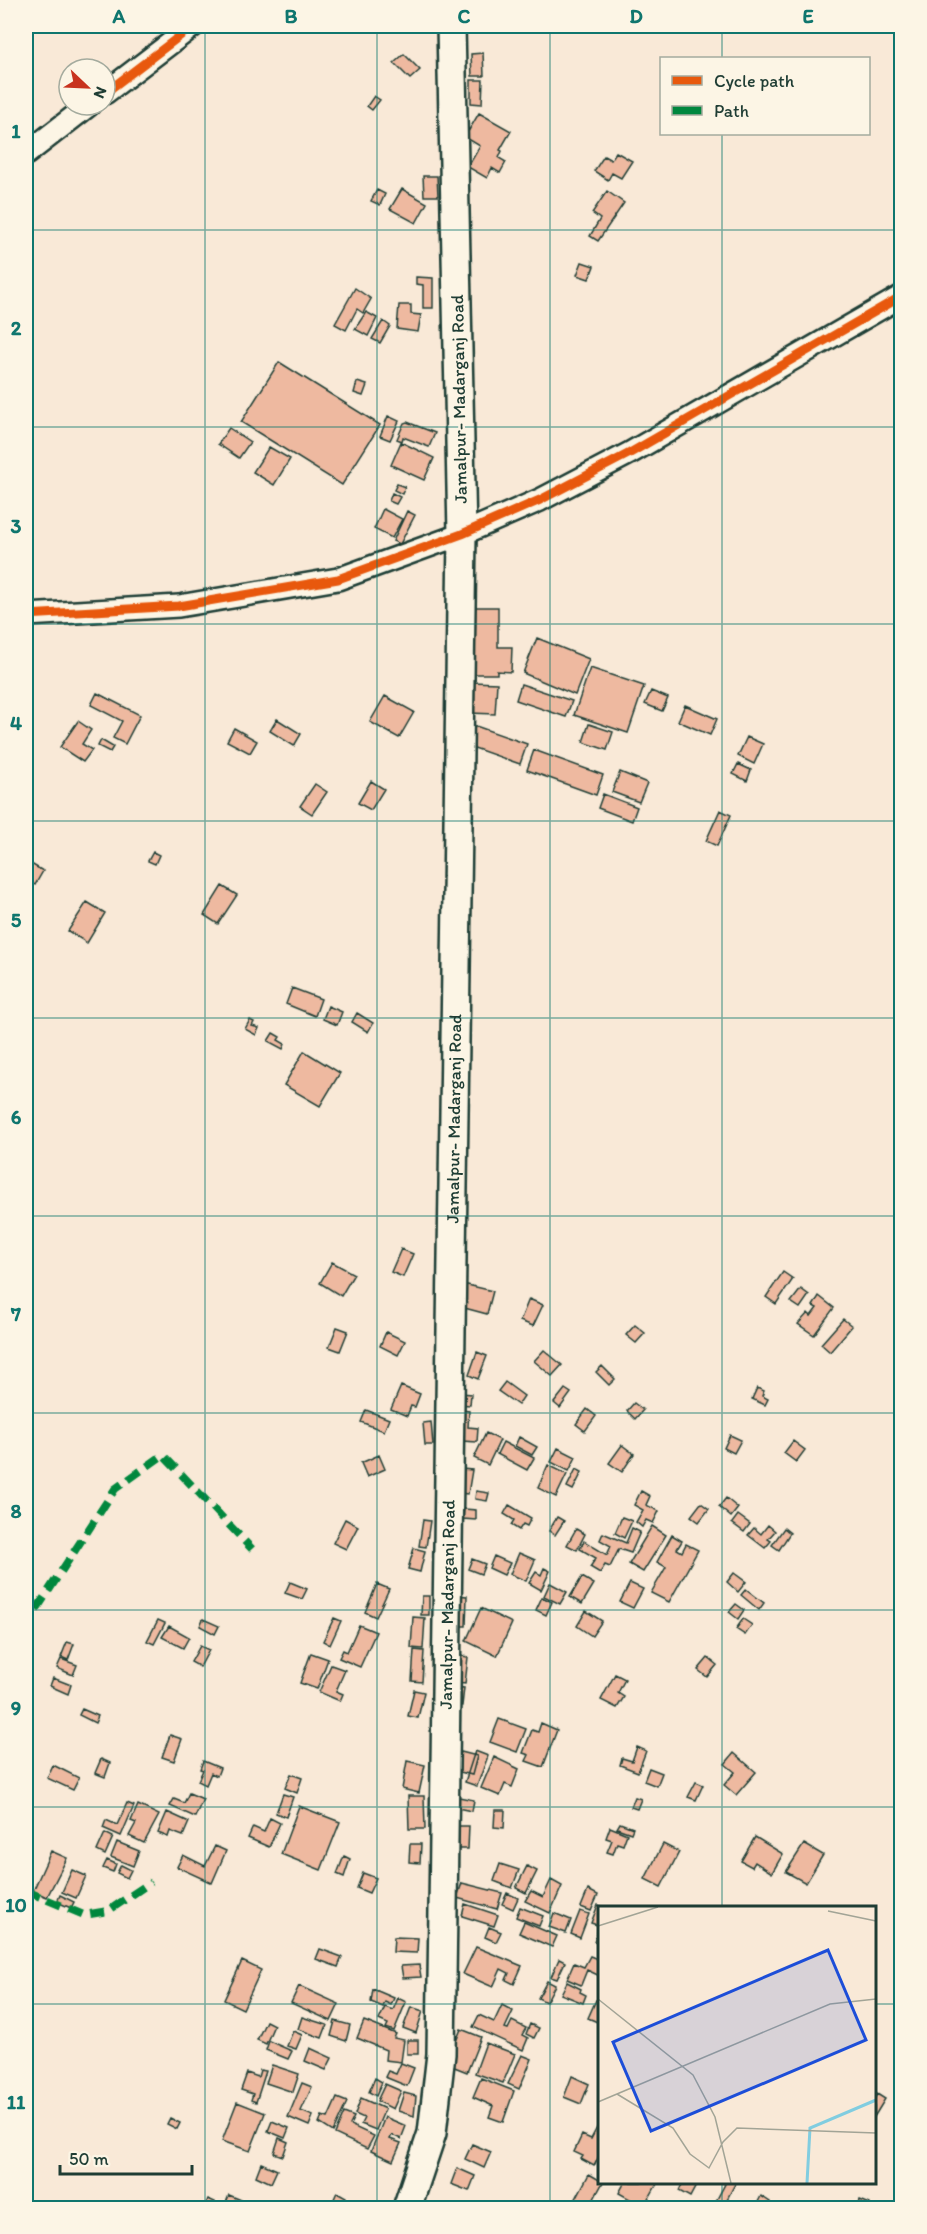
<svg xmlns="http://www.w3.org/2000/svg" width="927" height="2234" font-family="Itim,sans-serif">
<rect width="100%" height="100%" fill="#f9e9d7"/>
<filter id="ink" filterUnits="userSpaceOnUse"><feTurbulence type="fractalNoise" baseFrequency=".0167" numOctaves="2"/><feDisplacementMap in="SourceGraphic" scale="12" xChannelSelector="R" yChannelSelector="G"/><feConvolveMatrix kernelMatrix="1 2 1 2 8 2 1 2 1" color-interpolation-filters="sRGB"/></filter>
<g filter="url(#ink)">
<!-- building -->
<path fill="#eeb9a0" stroke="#1f3d34" stroke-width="1.5" d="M483 53 484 76H472L471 54Z
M404 54 420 70 410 79 394 63Z
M471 80H483L482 104 471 103Z
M374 96 380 100 372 110 367 106Z
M479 113 511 131 500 150 502 151 499 158 506 162 500 173 492 168 487 178 468 167 480 146 465 137Z
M616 152 632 161 621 178 612 173 608 180 594 171 604 156 611 160Z
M423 176H437L438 196H424Z
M402 189 427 203 416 223 390 209Z
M377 190 385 194 380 205 371 201Z
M607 191 624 203 598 241 590 236 600 219 592 213Z
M582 262 594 266 589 279 577 275Z
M416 277 433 278V308H423V285L416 284Z
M355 288 371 299 363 313 357 309 346 330 335 324Z
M399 305H411V314L421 315 418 332 397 329Z
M366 312 377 318 368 336 355 329Z
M383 321 390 326 380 343 372 339Z
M279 362 380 425 342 485 241 422Z
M357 382 367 385 363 396 354 393Z
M388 416 399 421 390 440 380 436Z
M407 422 435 433 429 447 403 437 402 441 397 439 404 423Z
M229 428 250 442 239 458 218 444Z
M401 442 434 458 424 480 391 465Z
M269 447 290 459 274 485 253 472Z
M397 484 405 487 402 494 394 490Z
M392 493 400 497 396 504 389 501Z
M383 509 402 519 392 538 374 529Z
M407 511 415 515 400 544 393 541Z
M466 607H498V647H512L511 672 497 671V674H465Z
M537 638 589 659 575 695 523 673Z
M590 668 644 686 628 733 574 715Z
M472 682 497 683 495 714 470 713Z
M521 684 572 701 566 717 516 700Z
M651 691 668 698 662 711 645 704Z
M97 693 140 715 125 744 113 738 122 721 91 705Z
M385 696 414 712 399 738 370 722Z
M685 705 717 719 710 735 678 721Z
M277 719 301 734 294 746 270 731Z
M78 721 91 730 82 744 92 750 83 762 60 747Z
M470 724 527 744 520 764 463 744Z
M589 724 613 732 607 750 583 742Z
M234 728 257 741 250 753 227 741Z
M747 737 763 744 754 764 738 756Z
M101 740 113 747 110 752 98 746Z
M534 750 603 775 596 795 527 770Z
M738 764 751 770 747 781 733 774Z
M620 772 647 783 639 802 612 792Z
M371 781 384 789 371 810 358 803Z
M315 784 327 792 312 814 300 806Z
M603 794 637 807 632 821 598 808Z
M720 810 731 815 717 846 706 841Z
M153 852 159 855 155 864 148 861Z
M26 861 43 871 35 885 26 879Z
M222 886 237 895 218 924 204 915Z
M87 902 105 913 87 943 68 931Z
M292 988 321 999 315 1016 286 1004Z
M328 1006 342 1012 337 1025 323 1019Z
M357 1013 373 1023 368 1032 352 1022Z
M250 1020 254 1022 252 1026 259 1028 256 1035 245 1029Z
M273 1033 280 1037 278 1040 285 1044 283 1049 268 1041Z
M304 1051 340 1073 320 1106 284 1085Z
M401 1249 413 1254 403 1277 391 1272Z
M332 1262 354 1274 341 1296 320 1283Z
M783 1272 793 1279 776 1304 766 1297Z
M463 1284 493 1291 487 1314 457 1306Z
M801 1289 809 1295 800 1308 791 1302Z
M819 1296 834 1308 814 1335 798 1324 808 1313 811 1316 817 1308 813 1306Z
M529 1299 543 1305 533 1326 520 1321Z
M843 1319 852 1326 830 1352 821 1344Z
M635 1325 645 1333 636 1343 626 1335Z
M337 1327 348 1331 340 1351 329 1347Z
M386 1332 405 1341 398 1355 380 1346Z
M544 1350 562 1365 552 1376 534 1361Z
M477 1352 487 1356 478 1379 469 1375Z
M602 1366 615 1379 609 1385 596 1372Z
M505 1382 524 1396 518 1405 498 1391Z
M401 1386 420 1394 415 1407 411 1406 407 1416 391 1409Z
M757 1388 764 1391 762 1396 768 1399 765 1405 752 1399Z
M565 1389 571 1393 560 1408 554 1403Z
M461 1393 471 1394 470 1405 459 1404Z
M634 1403 643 1410 635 1419 627 1411Z
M587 1409 596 1416 585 1431 576 1424Z
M366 1410 389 1419 384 1431 361 1422Z
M461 1410 469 1411 468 1427 478 1428 477 1442 462 1441Z
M431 1422 433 1445H425L423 1423Z
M486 1433 500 1440 488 1465 474 1458Z
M730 1435 741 1440 734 1453 724 1448Z
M519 1437 537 1447 532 1455 515 1446Z
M793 1441 805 1450 796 1462 784 1453Z
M503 1442 534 1458 527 1470 497 1454Z
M622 1445 634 1454 622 1472 609 1463Z
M558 1448 576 1457 569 1471 551 1462Z
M379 1455 385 1469 367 1477 361 1463Z
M548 1465 567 1474 556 1497 538 1488Z
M461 1469 472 1470 468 1494 458 1493Z
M576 1469 582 1472 573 1490 567 1487Z
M476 1491 489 1493 487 1501 475 1499Z
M641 1491 650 1496 646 1505 659 1511 653 1523 646 1520 642 1527 636 1522 643 1510 634 1505Z
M726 1498 738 1508 731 1517 719 1507Z
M701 1503 709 1509 699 1522 691 1516Z
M509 1505 531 1518 527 1526 523 1524 519 1530 511 1525 514 1520 504 1514Z
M464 1509 476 1510V1520L463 1519Z
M738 1515 750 1524 744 1532 732 1523Z
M557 1517 564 1521 555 1535 549 1531Z
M622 1517 632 1521 624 1538 615 1533Z
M345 1519 358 1526 346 1549 333 1543Z
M423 1520 430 1521 426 1547 419 1546Z
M768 1525 775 1531 768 1539 771 1541 765 1548 748 1535 754 1528 761 1534Z
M652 1526 666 1535 643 1572 629 1564Z
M632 1528 640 1532 631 1553 619 1549 610 1567 605 1565 600 1573 590 1567 596 1558 580 1549 584 1541 607 1555 611 1546 600 1540 603 1533 626 1543Z
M784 1528 790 1533 779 1550 772 1545Z
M576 1529 585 1534 577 1550 567 1545Z
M672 1535 682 1541 677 1549 682 1552 686 1544 698 1550 669 1602 651 1593 666 1567 657 1562Z
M414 1548 425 1551 420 1572 408 1569Z
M519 1553 535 1560 526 1581 510 1574Z
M494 1556 510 1563 504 1575 489 1568Z
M472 1559 485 1564 481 1574 468 1569Z
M544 1568 550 1571 541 1590 529 1583 536 1572 541 1575Z
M734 1573 746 1582 738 1592 727 1582Z
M582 1577 594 1584 582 1604 570 1597Z
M290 1582 307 1589 302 1599 285 1593Z
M550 1583 567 1592 560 1604 544 1596Z
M630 1583 643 1589 633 1608 620 1602Z
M377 1584 389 1589 376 1617 365 1612Z
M746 1589 764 1603 759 1610 741 1595Z
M455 1595 467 1596 466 1626H454Z
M422 1596H429V1615H421Z
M542 1597 552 1602 546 1615 536 1610Z
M736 1604 744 1610 738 1619 729 1612Z
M481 1608 512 1623 497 1656 466 1641Z
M586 1611 602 1621 592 1636 577 1626Z
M413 1617 425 1618 423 1649 411 1648Z
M334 1618 341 1621 330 1645 323 1641Z
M203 1619 219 1626 215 1634 200 1626Z
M743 1619 752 1625 745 1635 736 1629Z
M158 1620 165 1623 154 1644 147 1641Z
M359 1625 376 1632 360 1667 339 1658 343 1650 347 1652Z
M169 1626 189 1637 183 1648 162 1637Z
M67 1642 74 1644 68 1660 61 1657Z
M200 1646 209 1650 200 1667 191 1662Z
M414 1650 424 1651 422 1682 412 1681Z
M311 1653 328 1659 317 1689 300 1683Z
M454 1655 468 1657 465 1684 451 1682Z
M708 1658 717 1665 707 1677 698 1670Z
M61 1659 77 1665 73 1675 57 1668Z
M331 1665 345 1670 336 1691 343 1694 340 1701 319 1692Z
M615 1674 625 1679 618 1693 624 1697 617 1708 601 1700Z
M53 1678 71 1685 68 1694 50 1686Z
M452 1687 464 1688 462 1706 450 1704Z
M414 1690 424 1692 418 1718 408 1716Z
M82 1709 98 1716 95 1723 79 1715Z
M499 1719 526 1729 517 1752 490 1742Z
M541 1723 557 1730 543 1767 526 1761 529 1755 523 1753 532 1730 538 1732Z
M170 1735 182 1739 174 1761 162 1757Z
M637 1747 646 1751 638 1772 620 1765 622 1758 632 1761Z
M475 1751 488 1756 477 1786 465 1782Z
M461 1752 477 1756 472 1775 456 1771Z
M734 1753 756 1772 736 1795 724 1785 735 1772 725 1764Z
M494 1757 519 1769 512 1787 505 1784 500 1796 481 1788Z
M101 1759 110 1763 105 1777 95 1773Z
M203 1761 220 1768 217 1776 211 1773 206 1785 198 1781 203 1770 200 1769Z
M407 1761 425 1765 419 1793 402 1789Z
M53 1765 79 1778 73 1790 47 1778Z
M649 1768 662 1773 657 1786 644 1781Z
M291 1774 302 1778 297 1793 285 1788Z
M696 1782 703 1785 696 1800 688 1797Z
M189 1793 203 1799 195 1817 170 1806 174 1799 184 1803Z
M283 1794 293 1797 286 1817 276 1813Z
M408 1796H424L425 1829H409Z
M459 1797 474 1800 472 1811 457 1808Z
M635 1797 641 1799 637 1809 631 1807Z
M127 1803 134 1806 121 1836 103 1828 106 1820 117 1825Z
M138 1805 159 1815 144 1843 129 1836 136 1823 131 1821Z
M299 1806 340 1822 321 1870 281 1854Z
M495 1810H505L504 1828 494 1827Z
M167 1812 189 1822 183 1836 170 1831 168 1837 158 1833Z
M270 1818 280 1823 269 1847 248 1838 253 1827 264 1832Z
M620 1823 633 1828 631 1833 617 1828Z
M452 1826H469L468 1849H451Z
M610 1827 627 1834 623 1845 617 1843 613 1854 607 1852 612 1840 606 1838Z
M105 1833 113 1837 105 1855 97 1851Z
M755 1837 783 1854 772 1873 755 1862 752 1867 741 1861Z
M117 1842 139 1851 133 1866 111 1857Z
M410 1844H421L420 1863 409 1862Z
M663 1844 679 1852 661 1887 645 1879Z
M804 1844 823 1855 806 1883 786 1872Z
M215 1846 226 1851 212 1883 177 1867 183 1855 205 1866Z
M51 1851 67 1858 47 1897 33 1891Z
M344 1856 350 1859 344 1877 337 1874Z
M107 1860 116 1864 113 1872 103 1868Z
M500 1864 519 1870 512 1888 494 1881Z
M121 1865 131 1870 127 1878 117 1873Z
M527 1866 537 1871 526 1893 516 1888Z
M72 1870 86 1876 76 1898 62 1892Z
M363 1873 376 1878 369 1893 357 1888Z
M551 1880 562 1886 550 1913 525 1901 531 1891 543 1897Z
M462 1883 502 1893 497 1909 457 1898Z
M588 1890 598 1895 591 1911 581 1907Z
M507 1893 518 1898 513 1909 502 1904Z
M60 1895 74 1902 71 1908 57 1902Z
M465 1904 498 1915 494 1926 462 1916Z
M598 1905 602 1907H600V1943L594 1941 600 1926 591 1923Z
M520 1907 543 1916 539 1926 516 1917Z
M580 1911 589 1914 580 1938 571 1934Z
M554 1913 571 1920 566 1933 549 1927Z
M524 1922 557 1936 552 1947 519 1933Z
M489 1927 501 1932 496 1942 485 1937Z
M394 1937 418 1938 417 1953 393 1952Z
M476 1947 522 1966 514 1984 506 1980 509 1973 501 1969 493 1987 463 1974Z
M320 1949 342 1957 338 1967 316 1959Z
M590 1956 600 1960V1976L587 1970 581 1985 567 1979 574 1963 584 1967Z
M559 1959 565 1962 557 1979 551 1977Z
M242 1961 261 1970 243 2009 224 2000Z
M419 1965 421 1977 403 1978 401 1966Z
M547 1981 555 1985 546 2002 538 1998Z
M567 1982 581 1989 580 1992 586 1995 583 2003 561 1994Z
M299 1986 339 2004 331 2021 291 2003Z
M373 1989 394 1998 391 2005 385 2002 383 2007 371 2002Z
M398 1998 406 2002 394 2031 386 2028 388 2024 379 2020 385 2007 393 2010Z
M596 2000 600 2001V2023L588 2018Z
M502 2005 513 2011 505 2028 508 2029 512 2021 526 2028 522 2035 528 2038 523 2050 473 2027 479 2015 494 2022Z
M411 2007 423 2011 416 2033 403 2028Z
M302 2017 327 2025 322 2038 298 2029Z
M266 2021 274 2025 266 2044 257 2040Z
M335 2021 350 2025 346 2041 331 2036Z
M364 2021 396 2034 394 2038 404 2040 401 2062 385 2060 386 2050 357 2038Z
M530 2024 539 2028 534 2038 526 2034Z
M461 2029 481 2037 467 2072 447 2064Z
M293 2031 302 2035 296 2049 287 2046Z
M407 2040H418V2054H407Z
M269 2041 292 2051 288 2059 266 2050Z
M486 2043 515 2054 503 2083 475 2073Z
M310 2048 332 2058 326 2070 305 2061Z
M522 2055 532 2059 519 2089 508 2084Z
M401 2063 414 2068 407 2086 385 2077 388 2071 396 2074Z
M272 2065 299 2074 293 2092 266 2083Z
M260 2070 266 2071 256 2102 251 2100 253 2094 241 2090 247 2073 258 2077Z
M572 2076 589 2084 581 2104 564 2097Z
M375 2078 382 2082 376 2096 369 2092Z
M481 2078 514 2091 503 2122 489 2117 493 2106 473 2097Z
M302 2083 312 2087 301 2111 313 2116 309 2126 288 2117Z
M385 2084 401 2091 393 2109 377 2101Z
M404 2093 416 2096 414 2116 398 2111Z
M877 2094 885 2099 874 2117V2099Z
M337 2098 347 2102 333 2132 319 2123 322 2116 328 2118Z
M361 2098 385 2109 376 2130 361 2124 364 2118 355 2114Z
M237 2102 265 2113 250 2151 222 2141Z
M344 2113 354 2117 350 2125 374 2136 367 2149 335 2134Z
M385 2117 406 2126 401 2139 392 2135 390 2139 401 2143 393 2161 371 2151Z
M170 2118 180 2123 177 2129 167 2124Z
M272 2121 289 2128 285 2138 268 2131Z
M600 2122V2154L594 2166 581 2159 583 2156 574 2152 582 2135 591 2139Z
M279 2138 288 2142 283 2156 274 2153Z
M472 2144 491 2152 484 2168 465 2159Z
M261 2163 277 2170 271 2183 256 2176Z
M457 2168 475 2176 469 2191 451 2184Z
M589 2174 603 2182 589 2208H571Z
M625 2182H658L644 2207 619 2193Z
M683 2182H698L690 2197 679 2191Z
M721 2182H736L723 2207 715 2203 725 2184Z
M337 2192 346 2197 341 2208H330Z
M229 2195 241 2200 237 2208H216L217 2205 224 2208Z
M761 2196 770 2202 766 2208H755Z
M208 2199 215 2202 211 2208H204Z
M353 2200 364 2205 363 2208H349Z
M860 2200 870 2204 869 2208H857Z"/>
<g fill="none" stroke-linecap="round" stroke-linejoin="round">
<!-- minor casing -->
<g stroke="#1f3d34" stroke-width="26">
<path id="minor" d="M105 93 193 26
M26 154 89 105
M26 615 179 606 338 579 462 534 540 500 630 453 902 296"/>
</g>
<!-- major casing -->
<g stroke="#1f3d34" stroke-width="32">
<g id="major">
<path id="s1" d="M407 2208 432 2133 441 2054 462 534 451 26"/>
</g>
</g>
<!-- minor -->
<use href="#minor" stroke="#fcf5e5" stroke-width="21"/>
<!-- major -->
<use href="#major" stroke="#fcf5e5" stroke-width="27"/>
<!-- quiet -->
<path stroke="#00873e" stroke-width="8" stroke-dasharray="15 8" stroke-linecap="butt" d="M36 1610 115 1489 163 1455 252 1549
M26 1891 84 1915 108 1911 151 1882"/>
<!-- cycleway casing -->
<g stroke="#fcf5e5" stroke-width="13">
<path id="cycleway" d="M105 93 193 26
M26 615 179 606 338 579 462 534 540 500 630 453 902 296"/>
</g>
<!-- cycleway -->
<use href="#cycleway" stroke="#e8590c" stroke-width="9"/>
</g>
</g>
<!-- grid -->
<path fill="none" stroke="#0f766e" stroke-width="1.5" stroke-opacity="0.55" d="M205 26V2208M377 26V2208M550 26V2208M722 26V58M722 134V1907M26 230H902M26 427H902M26 624H902M26 821H902M26 1018H902M26 1216H902M26 1413H902M26 1610H902M26 1807H902M26 2004H600M874 2004H902M722 2182V2208"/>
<g text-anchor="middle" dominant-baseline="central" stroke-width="5" stroke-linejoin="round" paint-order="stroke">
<!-- street labels -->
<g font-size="18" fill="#1f3d34" stroke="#fcf5e5">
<text transform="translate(459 399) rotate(-91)">Jamalpur- Madarganj Road</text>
<text stroke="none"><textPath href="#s1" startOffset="1094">Jamalpur- Madarganj Road</textPath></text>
<text stroke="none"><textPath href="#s1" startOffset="608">Jamalpur- Madarganj Road</textPath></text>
</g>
</g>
<!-- overview -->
<g transform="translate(598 1906)">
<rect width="278" height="278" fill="#f9e9d7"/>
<path fill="none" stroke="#81cde0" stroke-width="3" d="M209 277 212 222 278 194"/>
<path fill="none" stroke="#a2a496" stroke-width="1.5" d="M230 5 278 15M0 20 60 1M0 93 95 169 117 211 133 277M19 188 75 222 92 248 111 262 125 236 139 222 278 227M0 196 232 98 278 93"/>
<path fill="#1d4ed8" fill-opacity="0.15" stroke="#1d4ed8" stroke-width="3" d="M230 44 268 134 53 225 15 136Z"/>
<rect width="278" height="278" fill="none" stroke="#1f3d34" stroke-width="3"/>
</g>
<!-- margin -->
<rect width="927" height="2234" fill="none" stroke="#fcf5e5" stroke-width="66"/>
<!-- legend -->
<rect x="660" y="57" width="210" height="78" fill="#fcf5e5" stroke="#a4ab9e" stroke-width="1.5"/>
<rect x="672" y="76" width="30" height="9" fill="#e8590c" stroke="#a4ab9e" stroke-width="1.5"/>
<text x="714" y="87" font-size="18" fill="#1f3d34">Cycle path</text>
<rect x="672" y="106" width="30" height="9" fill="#00873e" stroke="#a4ab9e" stroke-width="1.5"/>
<text x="714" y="117" font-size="18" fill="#1f3d34">Path</text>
<!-- north arrow -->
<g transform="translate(87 87) rotate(113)"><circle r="28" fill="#fcf5e5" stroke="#a4ab9e" stroke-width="1.5"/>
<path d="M0-4.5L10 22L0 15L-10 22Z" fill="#c8321e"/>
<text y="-9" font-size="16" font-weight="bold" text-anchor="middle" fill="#1f3d34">N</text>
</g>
<!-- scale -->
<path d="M60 2165v9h132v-9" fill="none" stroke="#1f3d34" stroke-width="3"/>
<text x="69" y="2165" font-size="18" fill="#1f3d34" stroke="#fcf5e5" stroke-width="4.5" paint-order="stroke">50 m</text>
<rect x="33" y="33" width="861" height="2168" fill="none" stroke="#0f766e" stroke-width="2"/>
<g font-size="20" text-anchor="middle" font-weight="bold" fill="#0f766e">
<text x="119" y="23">A</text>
<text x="291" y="23">B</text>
<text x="464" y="23">C</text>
<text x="636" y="23">D</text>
<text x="808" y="23">E</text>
<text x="16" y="138">1</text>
<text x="16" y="335">2</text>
<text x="16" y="533">3</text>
<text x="16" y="730">4</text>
<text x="16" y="927">5</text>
<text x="16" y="1124">6</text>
<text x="16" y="1321">7</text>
<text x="16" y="1518">8</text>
<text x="16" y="1715">9</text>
<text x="16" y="1912">10</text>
<text x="16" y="2109">11</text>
</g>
</svg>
